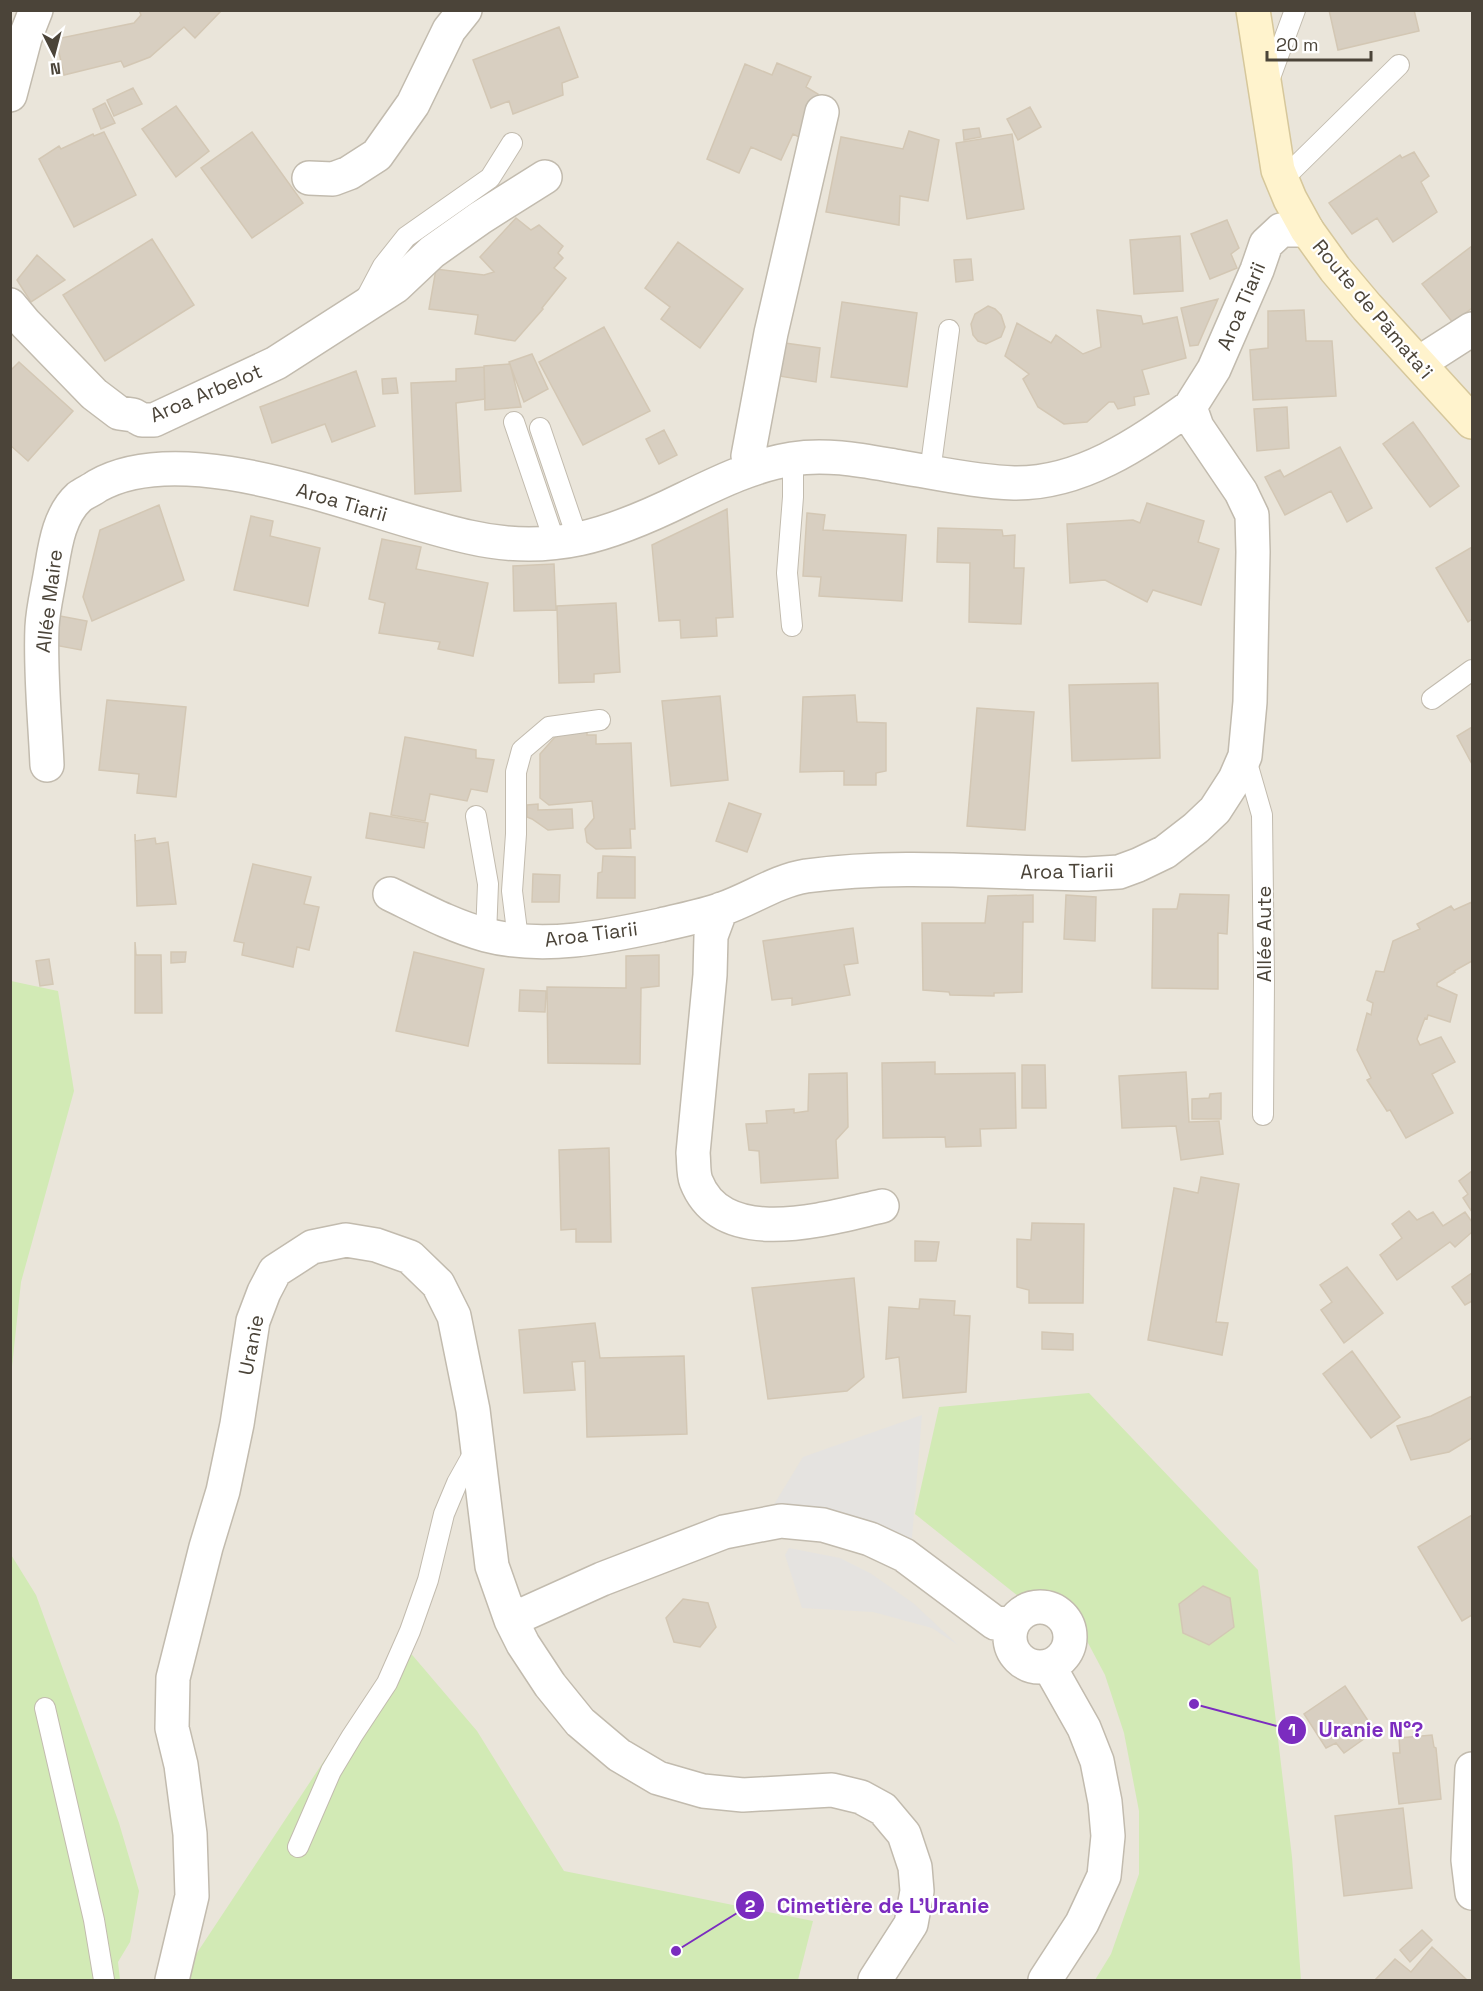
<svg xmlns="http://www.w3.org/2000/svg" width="1483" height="1991" font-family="'Space Grotesk',sans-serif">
<rect width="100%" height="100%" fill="#f6f3ec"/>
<!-- residential -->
<path fill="#eae5da" d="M11 11H1472V1980H11Z"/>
<!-- green -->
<path fill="#d2eab5" d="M11 981 58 991 74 1091 21 1282 11 1376Z
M1089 1393 1258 1570 1292 1857 1301 1980H1095L1111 1954 1139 1874V1811L1124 1733 1105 1675 1070 1609 1046 1597 1018 1596 915 1514 939 1407Z
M10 1553 36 1595 119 1823 139 1891 130 1942 118 1962 120 1980H11Z
M402 1643 477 1731 564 1871 813 1921 798 1980H179Z"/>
<!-- parking -->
<path fill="#e5e3e0" d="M922 1415 911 1550 767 1516 803 1457Z
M789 1548 840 1558 870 1573 913 1603 958 1645 932 1628 873 1612 802 1608 785 1555Z"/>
<!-- building -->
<path fill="#d8cfc1" stroke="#d3c7b4" stroke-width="1.5" d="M139 10H222L195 38 184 27 150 57 124 67 121 61 64 75 56 39 134 23 141 15Z
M1329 10H1414L1419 31 1338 50Z
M559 27 578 77 562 83 563 95 513 114 509 101 491 108 473 60Z
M777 63 811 77 806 87 818 94 801 138 793 134 781 160 751 147 739 173 707 159 745 64 772 75Z
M133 88 142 104 114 116 107 100Z
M105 103 115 123 101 129 93 109Z
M176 106 209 151 176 177 142 129Z
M1030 107 1041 127 1018 140 1007 119Z
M979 128 981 137 964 140 963 130Z
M909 131 939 140 928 201 900 196 899 225 826 212 841 137 903 149Z
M104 132 136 195 74 227 39 159 59 146 61 149 93 134 94 136Z
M252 132 303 203 252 238 201 168Z
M1012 134 1024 209 967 219 956 143Z
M1414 152 1429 176 1421 182 1437 212 1393 242 1377 218 1352 234 1329 203 1400 155 1402 158Z
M516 218 531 230 539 225 563 246 558 253 563 258 554 268 566 278 542 308 543 309 515 341 475 334 478 315 429 309 436 269 484 275 494 272 480 257Z
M1227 220 1239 248 1231 254 1237 268 1210 279 1191 234Z
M1180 236 1183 291 1134 294 1130 240Z
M152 239 194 305 105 361 63 295Z
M678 242 743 289 700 348 661 319 670 307 645 288Z
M1472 246V308L1453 323 1422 284Z
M37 255 65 280 31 302 17 280Z
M971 259 973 280 956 282 954 260Z
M1218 299 1198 345 1190 346 1181 308Z
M842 302 917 313 907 387 831 377Z
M988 306 995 309 1001 315 1005 327 1001 337 986 344 978 341 973 335 971 324 975 314Z
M1097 310 1141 316 1143 324 1177 317 1186 358 1142 370 1149 394 1134 397 1135 405 1118 409 1114 402H1109L1087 422 1064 424 1038 407 1023 379 1029 374 1005 356 1017 323 1051 343 1056 335 1083 354 1101 347Z
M1304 310 1306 341H1332L1336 396 1253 400 1250 350 1268 348V311Z
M604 327 650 411 583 445 539 362Z
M785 343 820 348 816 382 779 376Z
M532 354 548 389 524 402 509 362Z
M19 362 73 411 28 461 10 445V371Z
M510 364 521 407 485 410 484 366Z
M484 367 485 399 456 403 461 491 415 494 411 383 456 381V369Z
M356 371 375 426 332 442 325 424 272 443 260 407Z
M396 378 398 393 383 394 382 379Z
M1287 407 1289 448 1257 451 1254 409Z
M1413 422 1459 486 1430 507 1383 444Z
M664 430 677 455 659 464 646 439Z
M1340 447 1372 508 1347 522 1331 491 1285 515 1265 477 1280 470 1284 477Z
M1147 503 1204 521 1198 542 1219 549 1201 605 1153 590 1147 602 1105 580 1070 583 1067 524 1133 520 1140 523Z
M159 505 184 580 92 621 83 597 100 530Z
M727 509 733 617 716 618 717 636 681 638 680 620 659 621 652 545Z
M807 513 825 515 823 530 906 535 902 601 819 596 821 577 803 576Z
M251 516 273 521 270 536 320 548 308 606 234 590Z
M938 528 1002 530 1003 536 1015 535 1014 568H1024L1021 624 969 622 970 563 937 562Z
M382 539 421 547 416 569 488 583 473 656 438 649 440 642 379 633 385 603 369 599Z
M1472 547V619L1468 622 1436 568Z
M554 564 556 610 514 611 513 566Z
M616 603 620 672 594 674V682L559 683 557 606Z
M60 616 87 621 81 650 54 645Z
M1158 683 1160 758 1072 761 1069 685Z
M855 695 857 722 886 723V771L876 773V785H844V771L800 772 803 697Z
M720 696 728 780 671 786 662 701Z
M107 700 186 707 176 797 137 793 139 774 99 770Z
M977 708 1034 712 1025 830 967 826Z
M1472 727V764L1457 736Z
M587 730V735H596V744L631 743 635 829H630L631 848 596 849 587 842 585 829 594 818 592 801 549 805 540 798V754L555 737 560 736V732Z
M405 737 476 750V758L494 760 487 792 471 789 467 801 430 794 425 821 391 815Z
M729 803 761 814 747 852 716 841Z
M538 804V810L572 809 573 828 548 830 532 819 527 817V805Z
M370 813 428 823 424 848 366 838Z
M135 834V841L155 838 156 844 168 842 176 904 137 906Z
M603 856 635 857V898H597L598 873 602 872Z
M253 864 311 877 304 904 319 907 309 950 297 947 293 967 242 955 244 943 234 941Z
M533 874 560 875 559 902H532Z
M1180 894 1229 895 1227 934 1218 933V989L1152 988 1153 909H1177Z
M1033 895V922H1023L1022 992 994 993V996L950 995 949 992 923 990 922 923H985L988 896Z
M1066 895 1096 897 1095 941 1064 939Z
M1472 902V961L1454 971 1455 972 1437 983V986L1457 995 1450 1022 1428 1015 1427 1019 1425 1018 1417 1039 1420 1045 1441 1037 1455 1062 1432 1074 1453 1113 1406 1138 1390 1110 1387 1111 1367 1080 1371 1078 1357 1050 1367 1013 1371 1015 1373 1003 1367 1000 1376 971 1384 972 1393 941 1420 929 1417 924 1451 906 1454 910Z
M853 928 858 963 844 965 850 995 792 1005V998L772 1000 763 941Z
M135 942 136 955H161L162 1013H135Z
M171 952H186L185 962 171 963Z
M414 952 484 969 468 1046 396 1031Z
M659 955V986L641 988 640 1064 548 1063 547 987 626 988V956Z
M49 959 53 984 40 986 36 961Z
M520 990 546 991 545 1012 519 1011Z
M935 1062V1074L1015 1073 1016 1128 980 1129 981 1146 946 1147 945 1137 883 1138 882 1063Z
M1022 1065H1045L1046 1108H1022Z
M1186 1072 1189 1122 1219 1121 1223 1154 1181 1160 1176 1126 1122 1128 1119 1076Z
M847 1073 848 1127 836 1140 838 1178 761 1183 759 1151 749 1150 746 1124 767 1123 766 1111 794 1109V1113L808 1111 809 1074Z
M1221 1093V1119H1192V1099L1209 1098 1210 1094Z
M609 1148 611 1242H576V1229L561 1230 559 1150Z
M1472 1171V1212L1463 1198 1468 1194 1459 1181Z
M1201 1177 1239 1184 1216 1322 1228 1323 1222 1355 1148 1340 1174 1188 1198 1193Z
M1409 1211 1417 1220 1433 1212 1443 1226 1465 1212 1472 1222V1232L1455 1247 1450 1242 1397 1280 1380 1255 1402 1238 1392 1224Z
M1032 1223 1084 1224 1083 1303H1029V1290L1017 1287V1239L1031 1240Z
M915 1241 939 1242 936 1261H915Z
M1347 1267 1383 1313 1344 1343 1321 1310 1332 1302 1320 1285Z
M1472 1273V1301L1465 1305 1452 1287Z
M854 1278 864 1377 847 1391 768 1399 752 1288Z
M920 1299 955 1301 954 1315 970 1316 966 1392 903 1398 899 1357 886 1359 889 1307 919 1309Z
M595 1323 600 1358 684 1356 687 1434 587 1437 585 1361 572 1362 575 1390 524 1393 519 1330Z
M1042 1332 1073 1334V1350L1042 1349Z
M1352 1351 1400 1417 1371 1438 1323 1374Z
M1472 1396V1438L1449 1452 1411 1460 1397 1426 1431 1416Z
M1472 1515V1615L1462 1621 1418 1547Z
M1203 1586 1230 1598 1234 1627 1209 1645 1183 1633 1179 1604Z
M683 1599 708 1603 716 1627 700 1647 674 1642 666 1618Z
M1345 1686 1375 1731 1344 1753 1336 1743 1326 1748 1304 1714Z
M1432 1735 1434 1747 1436 1748 1441 1799 1399 1804 1393 1753H1400L1399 1738Z
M1403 1808 1412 1888 1344 1896 1335 1816Z
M1422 1930 1432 1940 1410 1962 1400 1950Z
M1432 1947 1467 1980H1375L1395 1959 1411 1972Z"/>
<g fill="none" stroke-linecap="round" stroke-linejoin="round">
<!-- lane casing -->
<g stroke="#c2bbae" stroke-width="22">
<path id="lane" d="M1268 83 1295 10
M1282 180 1399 65
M364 302 383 266 406 237 490 178 512 143
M514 422 555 543
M540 428 578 540
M930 472 949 330
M792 626 787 573 793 497V458
M1432 699 1472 670
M1245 756 1262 815 1264 980 1263 1115
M476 816 488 884 486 935
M518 939 512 891 516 834V772L522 750 549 727 600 720
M45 1708 94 1920 104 1980
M298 1847 331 1771 352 1736 387 1683 410 1631 428 1580 444 1514 457 1483 476 1449"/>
</g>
<!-- street casing -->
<g stroke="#c2bbae" stroke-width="36">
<path id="street" d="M10 95 25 38 36 10
M309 178 333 179 349 173 377 155 413 104 449 30 465 10
M10 305 25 323 94 394 119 413 133 415 142 420H154L276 363 396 286 432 252 480 218 545 177
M1419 363 1472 329
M752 469 748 456 771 333 822 112
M47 765C45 719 40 673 42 627 43 608 48 589 51 570 55 546 59 515 79 497 84 493 92 490 97 486 189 433 371 516 469 537 551 556 611 535 684 499 719 482 754 465 792 459 828 453 865 461 900 467 938 473 976 482 1014 483 1081 484 1138 444 1190 407
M390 894C421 909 452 926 486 935 543 950 605 937 661 925 681 920 703 916 722 909 751 899 776 881 806 876 900 863 993 873 1087 874L1119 872 1138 865 1165 852 1196 828 1215 810 1235 779 1245 756 1250 702 1253 552 1252 515 1241 492 1197 427 1190 407 1214 369 1257 270 1266 244 1281 230H1307
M721 909 711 936 710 975 693 1153C694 1161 693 1173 696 1181 723 1251 828 1218 882 1206
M1010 1637a30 30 0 1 1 60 0a30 30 0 1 1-60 0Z
M511 1620 602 1579 724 1532 781 1521 823 1525 870 1539 904 1555 995 1623 1013 1624
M1472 1769 1468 1860 1472 1893
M172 1980 192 1896 190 1834 181 1765 172 1728 173 1678 206 1547 223 1491 237 1424 253 1321 264 1292 275 1271 312 1247 346 1240 376 1245 410 1257 438 1284 454 1316 473 1410 492 1566 511 1620 523 1644 550 1685 580 1722 619 1755 658 1778 703 1791 743 1795 832 1790 861 1797 883 1809 904 1834 915 1867 917 1891 911 1924 875 1980
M1045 1980 1082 1923 1104 1876 1108 1836 1105 1802 1097 1761 1084 1728 1049 1666"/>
</g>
<!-- secondary casing -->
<g stroke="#d6c79b" stroke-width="36">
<path id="secondary" d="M1253 10 1278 170 1290 199 1307 230 1335 269 1367 307 1472 422"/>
</g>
<!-- lane -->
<use href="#lane" stroke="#fff" stroke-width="20"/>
<!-- street -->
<use href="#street" stroke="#fff" stroke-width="33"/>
<!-- secondary -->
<use href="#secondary" stroke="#fff3cd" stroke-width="33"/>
</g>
<g text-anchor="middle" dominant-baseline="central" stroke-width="4.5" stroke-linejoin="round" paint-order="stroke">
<!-- street labels -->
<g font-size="20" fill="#4b4439" stroke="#fff">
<text transform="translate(1241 306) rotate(-67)">Aroa Tiarii</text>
<text transform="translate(1373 309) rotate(50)">Route de Pāmata'i</text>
<text transform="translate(206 393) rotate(-23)">Aroa Arbelot</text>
<text transform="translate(342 502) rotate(16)">Aroa Tiarii</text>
<text transform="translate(49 601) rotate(-83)">Allée Maire</text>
<text transform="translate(1067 871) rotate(-1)">Aroa Tiarii</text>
<text transform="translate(591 934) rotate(-7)">Aroa Tiarii</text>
<text transform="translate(1264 934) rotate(-90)">Allée Aute</text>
<text transform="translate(251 1345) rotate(-79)">Uranie</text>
</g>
</g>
<!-- callouts -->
<path fill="none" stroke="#7b2cbf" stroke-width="2" d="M1194 1704L1292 1730M676 1951L750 1905"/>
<g fill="#7b2cbf" stroke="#fff" stroke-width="2">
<circle cx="1194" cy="1704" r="6"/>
<circle cx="676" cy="1951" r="6"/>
<circle cx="1292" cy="1730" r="15"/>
<circle cx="750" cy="1905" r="15"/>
</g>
<g font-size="18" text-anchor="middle" font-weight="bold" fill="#fff">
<text x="1292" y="1736">1</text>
<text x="750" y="1912">2</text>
</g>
<g font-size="21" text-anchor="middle" font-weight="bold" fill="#7b2cbf" stroke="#fff" stroke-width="4.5" stroke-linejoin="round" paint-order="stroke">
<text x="1371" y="1737">Uranie N°?</text>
<text x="883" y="1913">Cimetière de L'Uranie</text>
</g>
<!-- border -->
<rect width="1483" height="1991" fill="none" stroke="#4b4439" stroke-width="24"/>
<!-- north arrow -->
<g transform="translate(54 54) rotate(174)" stroke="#ffffff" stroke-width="4.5" paint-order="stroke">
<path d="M0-4.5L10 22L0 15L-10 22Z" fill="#4b4439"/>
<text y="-9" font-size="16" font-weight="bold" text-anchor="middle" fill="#4b4439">N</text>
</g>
<!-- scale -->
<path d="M1267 51v9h104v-9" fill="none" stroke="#4b4439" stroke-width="3"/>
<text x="1276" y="51" font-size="18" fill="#4b4439" stroke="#ffffff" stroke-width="4.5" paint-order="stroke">20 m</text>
</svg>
